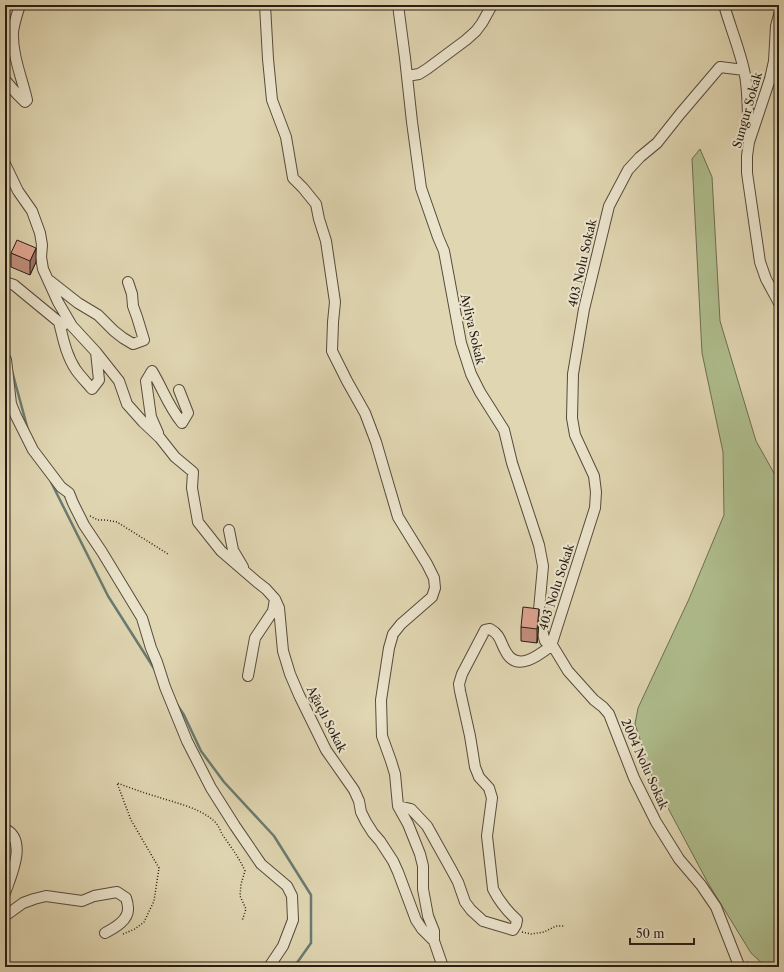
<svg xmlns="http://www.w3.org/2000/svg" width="784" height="972" font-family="'Libre Caslon Text',serif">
<rect width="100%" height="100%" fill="#e0d6b2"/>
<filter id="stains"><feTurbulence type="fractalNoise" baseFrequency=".005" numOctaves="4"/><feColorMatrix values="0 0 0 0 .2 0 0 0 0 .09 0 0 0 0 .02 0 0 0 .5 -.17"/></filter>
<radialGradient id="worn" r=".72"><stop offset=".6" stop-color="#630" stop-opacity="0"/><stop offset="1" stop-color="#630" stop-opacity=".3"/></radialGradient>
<!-- green -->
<path fill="#afbe8e" stroke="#6c6e50" d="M700 149 712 177 720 321 756 441 779 482V967H766L751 953 708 883 653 780 635 724 638 708 689 599 724 515 723 452 702 353 692 159Z"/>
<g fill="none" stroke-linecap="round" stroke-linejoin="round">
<!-- stream -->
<path stroke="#697b71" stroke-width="2.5" d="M5 339 8 357
M12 371 28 430
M51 482 108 596 155 670
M176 703 184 715 201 751 224 782 274 836 311 895V943L294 967"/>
<!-- minor casing -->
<g stroke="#564b3b" stroke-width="12">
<path id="minor" d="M265 5 268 59 272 100 286 137 293 178 303 188 316 204 319 219 326 241 335 302 333 322 332 351 347 381 365 413 376 442 398 517 427 564 434 578 435 588 432 597 401 624 393 634 389 648 381 700 382 736 391 761 395 774 398 806 408 824 420 854 423 866V889L428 916 434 931V941
M398 5 405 58 412 122 421 188 438 237 444 251 461 343 471 374 480 392 504 430 512 463 539 545 543 566 539 610 543 634 545 641 554 648 568 671 594 700 603 707 609 714 634 778 656 822 679 859 701 885 716 907 738 963
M724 5C730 26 739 48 744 70 749 92 747 115 749 138
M779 15 776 26 774 61 770 79 749 142 747 156V173L760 262 766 279 779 303
M407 76 419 74 427 69 466 40 476 31 482 23 492 5
M5 80 17 94 25 102 27 100C22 78 12 55 13 32 14 23 17 14 20 5
M5 164 18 191 32 211 40 233 42 245 41 257 43 269 58 302 72 326 96 352 119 381 127 404 143 422 160 438 175 457 193 472 192 488 198 522 221 551 257 582 266 589 275 599 279 608 283 651 290 674 299 695 326 750 354 790 359 801 361 812 366 822 373 833 380 841 393 861 398 872 416 920 422 929 434 941 443 967
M50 281 78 303 98 315 114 331 123 338 133 344 144 340 137 317 133 306 132 294 128 282
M5 284 8 283 14 285 59 322 65 324
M59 322C63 338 66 355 76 370 81 377 87 383 92 389L99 380 96 352
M5 358 6 360 7 368 11 404 16 416 33 450 61 487 69 493 73 503 84 525 102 552 142 618 151 648 157 662 165 687 187 741 211 788 235 826 261 864 287 886 292 896 293 920 283 946 269 967
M158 433 151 417 146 381 152 371C163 389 168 406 182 423L188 413 179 390
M229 530 233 550 243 567
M248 676 255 638 273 611 275 599
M398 806 411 809 427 826 451 869 458 882 465 902 471 910 483 921 513 930 516 925 517 920C507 911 499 901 493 889L487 836 492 798 489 788 479 777 475 767 470 736 460 691 459 684 462 674 485 630 490 629C501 635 500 642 506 652 517 672 538 656 551 646L595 508 596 492 594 476 575 435 572 418 573 374 584 309 609 206 628 170 640 157 657 143 680 114 720 67 744 70
M5 829C28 840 11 876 5 893
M5 916 23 903 34 899 46 896 82 901 94 896 117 892 126 898C127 901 128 905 128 908 129 920 115 928 105 933"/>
</g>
<!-- path -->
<path stroke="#281d13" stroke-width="1.5" stroke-dasharray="1 2" stroke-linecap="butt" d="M90 516 98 520H106L117 522 168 554
M522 932 531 934 544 932 556 926H565
M123 934 135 929 144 922 154 901 159 868 131 820 117 783C131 788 144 793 158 797 176 803 200 808 214 821 218 824 220 830 222 834 230 846 239 857 245 871L241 884 240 896 246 909 242 921
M747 962 758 967"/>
<!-- minor -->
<use href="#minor" stroke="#ebe4cd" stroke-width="10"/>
</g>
<!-- wall -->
<path fill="#c28f7e" stroke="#281d13" d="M11 253 36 262 30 275 11 267Z
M539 623 537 643 521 641V627Z"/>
<!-- shaded-wall -->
<path fill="#9e7466" stroke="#281d13" d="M36 248V262L30 275V261Z
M539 609V623L537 643V629Z"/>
<!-- building -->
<path fill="#e1a692" stroke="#281d13" d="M17 240 36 248 30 261 11 253Z
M523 607 539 609 537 629 521 627Z"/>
<g text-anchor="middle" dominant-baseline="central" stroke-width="4" stroke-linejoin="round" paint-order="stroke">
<!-- street labels -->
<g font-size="12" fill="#281d13" stroke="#ebe4cd">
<text transform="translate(747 110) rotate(-74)">Sungur Sokak</text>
<text transform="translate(582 263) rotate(-77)">403 Nolu Sokak</text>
<text transform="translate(473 329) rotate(77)">Ayliya Sokak</text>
<text transform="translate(556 587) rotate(-72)">403 Nolu Sokak</text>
<text transform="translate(327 719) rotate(63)">Ağaçlı Sokak</text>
<text transform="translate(645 764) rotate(66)">2004 Nolu Sokak</text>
</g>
</g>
<!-- margin -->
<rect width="784" height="972" fill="none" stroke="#e0d6b2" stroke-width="20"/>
<rect x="6" y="6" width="772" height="960" fill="none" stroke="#281d13" stroke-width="2"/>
<rect x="10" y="10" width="764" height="952" fill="none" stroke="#281d13"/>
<!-- scale -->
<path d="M630 938v6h64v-6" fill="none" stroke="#281d13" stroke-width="2"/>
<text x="636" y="938" font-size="12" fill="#281d13" stroke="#ebe4cd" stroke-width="3" paint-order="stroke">50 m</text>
<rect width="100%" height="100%" filter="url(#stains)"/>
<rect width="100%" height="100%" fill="url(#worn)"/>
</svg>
